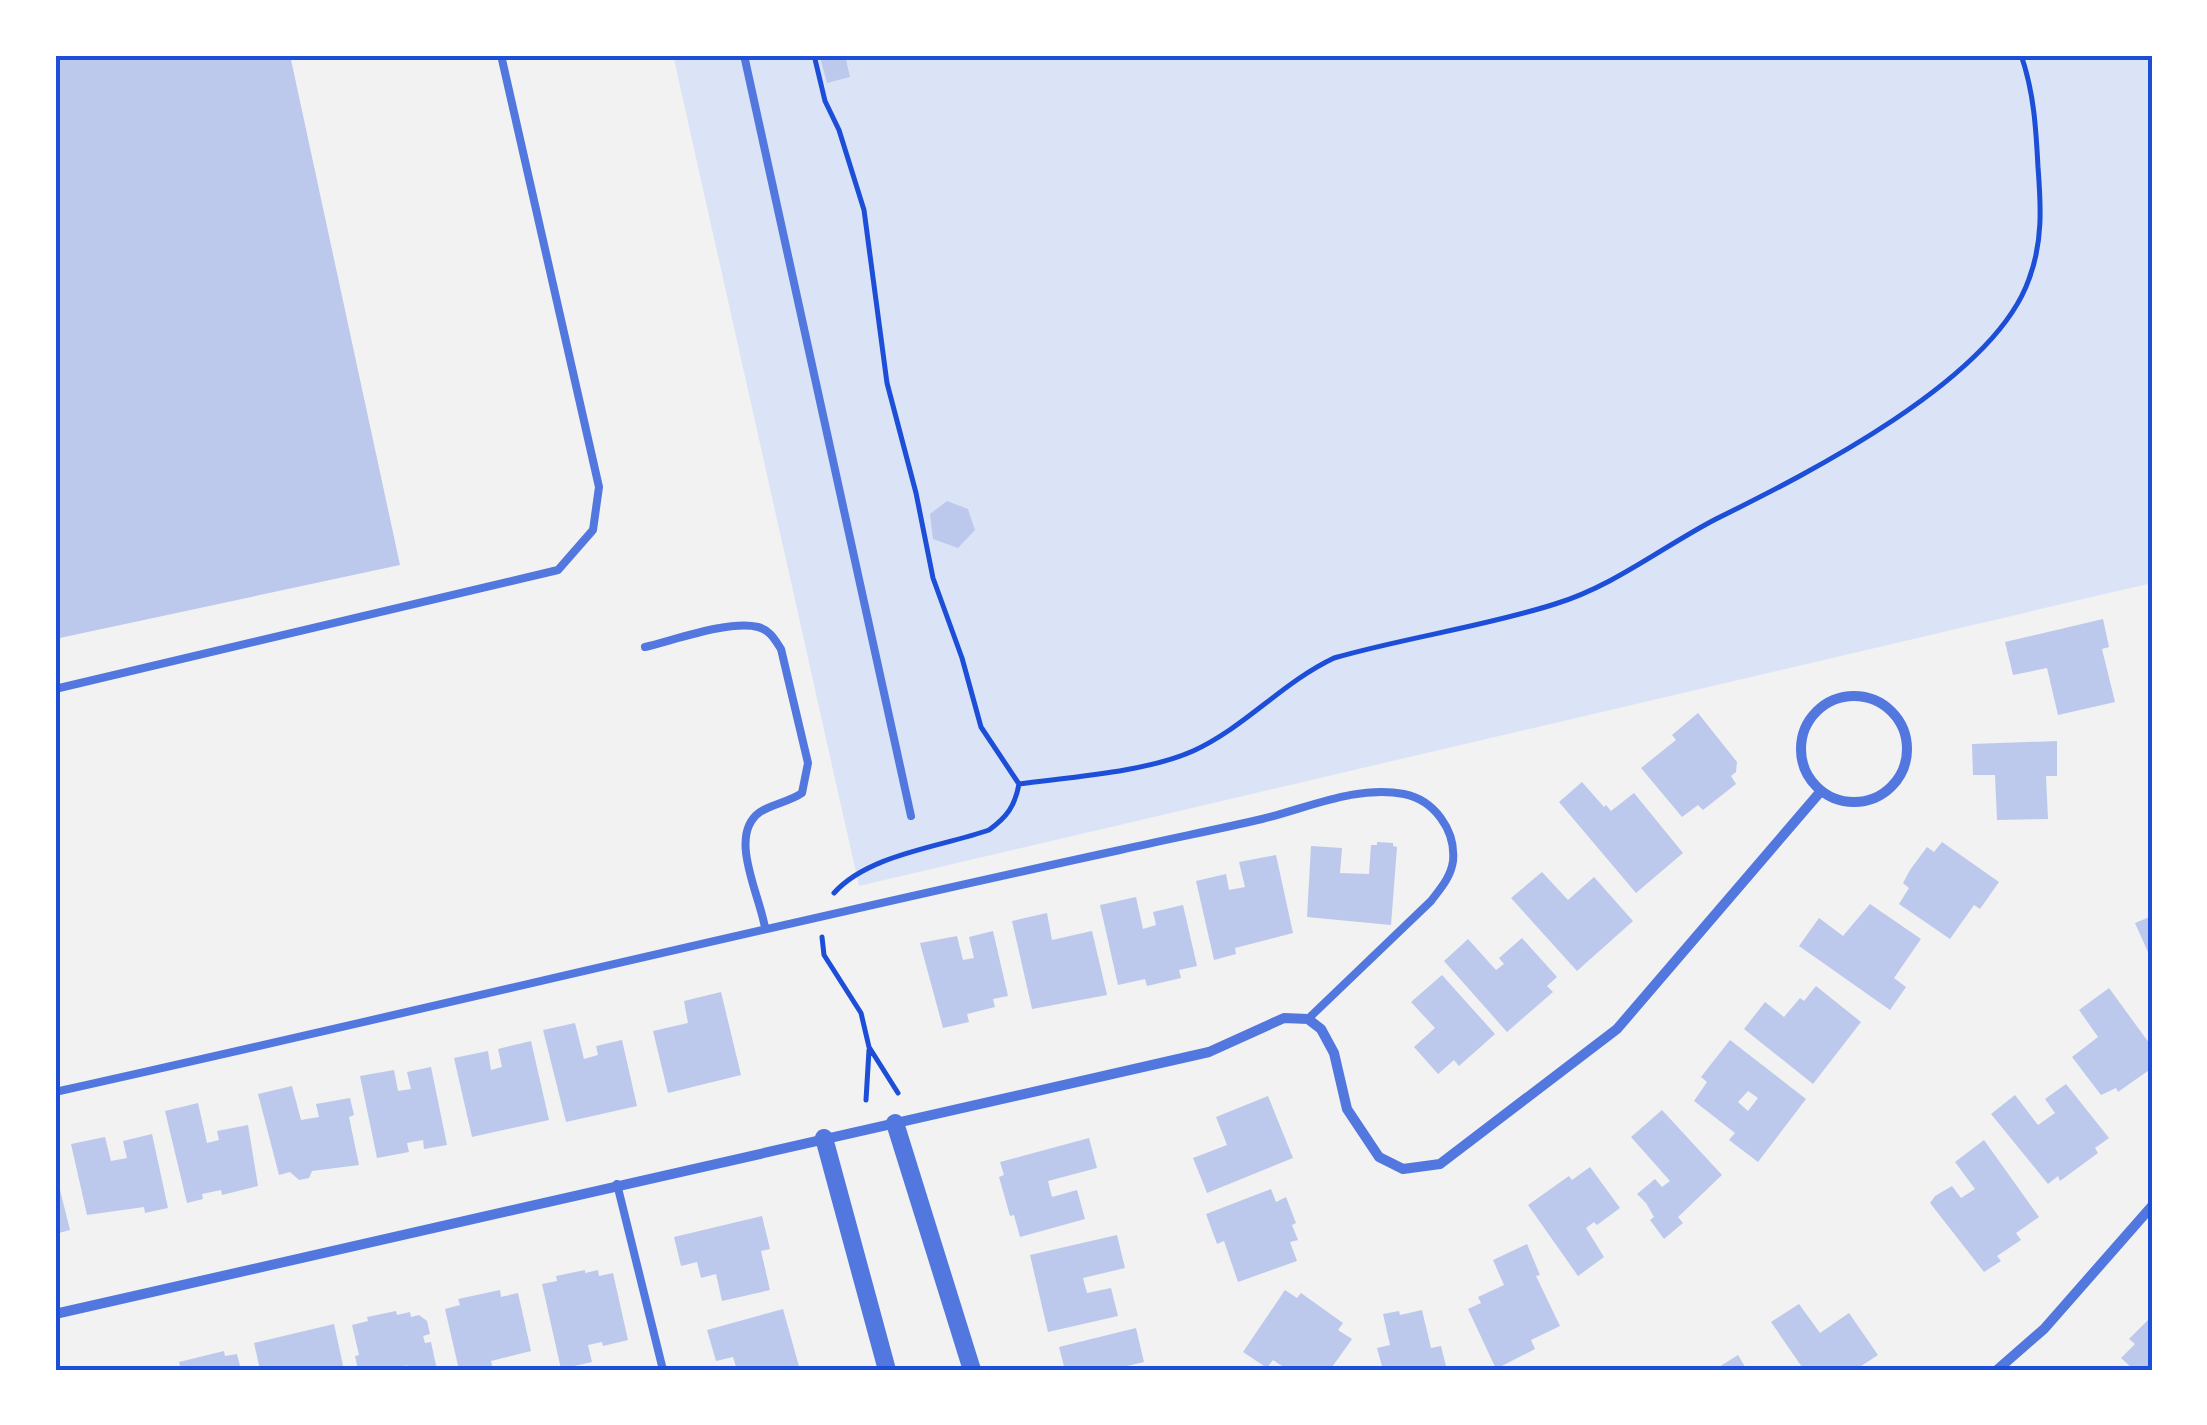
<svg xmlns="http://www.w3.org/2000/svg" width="2207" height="1425" font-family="'Work Sans',sans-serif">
<rect width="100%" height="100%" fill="#f2f2f2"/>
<!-- green -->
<path fill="#dbe4f7" d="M673 55H2152V583L859 886Z"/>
<!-- building -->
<path fill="#bdc9ec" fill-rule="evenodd" d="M55 55H290L400 565 55 639Z
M829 55H845L850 77 827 83 820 57Z
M947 501 968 509 975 530 958 548 933 539 930 514Z
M2103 619 2109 647 2102 649 2115 702 2058 715 2047 668 2013 675 2005 642Z
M1698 713 1737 762 1736 772 1731 776 1736 784 1703 810 1698 805 1682 817 1641 768 1676 740 1672 735Z
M2057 741V776H2046L2048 819 1997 820 1995 775H1973L1972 744Z
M1582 782 1604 807 1606 805 1611 811 1634 793 1683 853 1636 893 1559 802Z
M1377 842 1393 843V846L1397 847 1391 925 1307 917 1311 846 1342 848 1340 873 1369 874 1371 845H1377Z
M1942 842 1999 882 1980 909 1974 905 1950 939 1899 904 1909 888 1903 883 1910 870 1927 847 1934 852Z
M1276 855 1293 933 1235 948 1236 954 1214 960 1196 881 1226 874 1229 890 1245 887 1239 862Z
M1542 872 1568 900 1594 877 1633 921 1577 971 1511 898Z
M1136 897 1143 929 1156 925 1153 912 1183 905 1197 966 1179 970 1181 978 1147 986 1145 979 1118 985 1100 905Z
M1870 904 1921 939 1894 978 1906 987 1890 1010 1799 946 1819 918 1843 936Z
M1047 913 1052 940 1092 931 1107 995 1032 1009 1012 921Z
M2152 916V961L2135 923Z
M993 931 1008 996 993 999 995 1007 967 1014 969 1022 943 1028 920 943 957 936 963 960 974 958 969 937Z
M1522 938 1557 977 1547 986 1553 992 1507 1032 1444 961 1468 939 1496 970 1504 964 1499 958Z
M1442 975 1495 1034 1459 1066 1454 1060 1438 1074 1414 1047 1435 1028 1411 1002Z
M1816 986 1861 1022 1813 1084 1744 1029 1765 1002 1784 1017 1800 998 1804 1001Z
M2109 988 2152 1047V1068L2118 1092 2116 1088 2101 1095 2072 1057 2098 1037 2079 1010Z
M721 992 741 1075 668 1093 653 1031 688 1023 684 1001Z
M575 1023 584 1059 598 1055 596 1046 622 1040 637 1106 566 1122 543 1030Z
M1730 1040 1806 1099 1758 1162 1729 1140 1735 1133 1694 1101 1707 1082 1701 1077ZM1748 1091 1758 1098 1748 1111 1738 1102Z
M531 1041 549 1120 472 1137 454 1058 488 1051 491 1070 502 1067 498 1049Z
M431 1067 447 1145 424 1149 423 1140 407 1143 409 1152 377 1158 360 1076 394 1070 398 1091 411 1089 407 1072Z
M2066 1084 2109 1138 2095 1148 2098 1153 2060 1181 2058 1176 2048 1184 1991 1114 2015 1095 2038 1125 2055 1113 2045 1099Z
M292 1086 301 1120 319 1117 316 1104 350 1098 354 1115 349 1117 359 1165 312 1171 309 1178 299 1180 290 1172 279 1175 258 1094Z
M1268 1096 1293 1158 1207 1193 1193 1158 1227 1145 1216 1117Z
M198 1103 207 1143 219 1140 217 1131 248 1125 258 1186 222 1195 221 1190 202 1194 203 1199 187 1203 165 1111Z
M1662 1110 1722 1175 1678 1217 1683 1223 1664 1239 1650 1220 1654 1217 1646 1203 1637 1194 1655 1179 1662 1187 1670 1181 1631 1137Z
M152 1134 168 1208 145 1213 144 1207 87 1215 71 1144 105 1137 111 1161 127 1158 123 1141Z
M1089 1138 1097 1168 1048 1181 1052 1197 1077 1190 1085 1219 1020 1237 1014 1215 1010 1216 999 1177 1004 1175 1000 1162Z
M1984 1140 2039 1217 2016 1233 2021 1240 1997 1256 2001 1261 1984 1272 1930 1203 1935 1196 1952 1186 1961 1198 1975 1189 1955 1162Z
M1590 1167 1620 1208 1597 1225 1594 1222 1586 1228 1604 1257 1578 1276 1528 1205 1569 1176 1572 1180Z
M56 1174 70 1230 55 1234V1175Z
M1271 1189 1276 1202 1286 1197 1296 1223 1292 1225 1298 1240 1290 1242 1297 1261 1238 1282 1224 1241 1217 1244 1206 1214Z
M762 1216 770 1249 761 1251 770 1290 722 1301 716 1274 701 1278 697 1262 681 1266 674 1237Z
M1117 1235 1125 1268 1083 1278 1087 1293 1111 1288 1118 1316 1048 1332 1030 1255Z
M1527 1244 1540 1275 1536 1276 1560 1326 1531 1340 1535 1349 1496 1369 1468 1309 1481 1303 1478 1297 1504 1285 1493 1260Z
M585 1270V1273L598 1270 599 1276 613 1273 628 1340 603 1346 602 1342 588 1345 592 1362 561 1369 542 1284 557 1281 556 1276Z
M500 1290 501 1297 518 1293 531 1351 491 1361 493 1370H459L445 1309 460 1305 458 1299Z
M1285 1290 1297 1298 1301 1293 1343 1323 1338 1330 1352 1339 1330 1370H1288L1273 1360 1267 1368 1243 1352Z
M1799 1304 1820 1333 1849 1313 1878 1355 1855 1370H1804L1771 1322Z
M783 1309 800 1370H737L733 1357 716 1361 707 1330Z
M1422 1310 1431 1348 1441 1346 1446 1366 1442 1370H1383L1377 1348 1390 1345 1383 1314 1399 1311 1400 1315Z
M396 1311 397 1315 410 1312 411 1317 419 1315 427 1321 430 1334 423 1336 425 1343 431 1342 437 1370H408L407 1365 395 1370H358L355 1356 359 1355 352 1325 368 1321 367 1317Z
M2150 1318 2152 1370H2134L2121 1358 2135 1344 2129 1339Z
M334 1324 344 1370H260L254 1343Z
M1136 1328 1144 1362 1127 1366 1128 1370H1065L1059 1347Z
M224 1351 225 1356 237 1354 241 1370H181L179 1362Z
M1738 1355 1747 1370H1714Z"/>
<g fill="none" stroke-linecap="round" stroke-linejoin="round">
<!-- path -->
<path stroke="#1d4ed8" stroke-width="5" d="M814 55 825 101 839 130 864 210 887 383 916 493 933 578 962 658 981 727 1019 784C1015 806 1007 817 989 830 941 847 869 854 834 893
M1019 784C1071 777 1146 772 1193 751 1244 728 1283 682 1334 658 1407 637 1483 627 1555 604 1614 586 1662 547 1716 519 1807 474 1994 380 2029 279 2043 242 2041 206 2038 167 2036 129 2034 92 2021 55
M822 937 824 955 861 1013 869 1047 898 1093
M866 1100 869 1050"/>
<!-- service -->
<path stroke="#5277de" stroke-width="8" d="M744 55 911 816
M645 647C675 640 729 620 758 627 770 630 775 640 781 649L808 763 802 793C789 802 774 803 760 812 727 835 760 895 765 928
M55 689 558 570 593 530 599 487 501 55
M55 1092C411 1013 764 927 1120 850 1168 839 1215 830 1262 819 1308 808 1356 785 1404 794 1434 800 1456 830 1453 861 1451 877 1440 889 1431 901L1308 1019
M617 1184 663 1370"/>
<!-- minor -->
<path stroke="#5277de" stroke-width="10" d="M1801 749a53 53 0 1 1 106 0a53 53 0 1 1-106 0Z
M55 1314 1209 1052 1284 1018 1308 1019 1321 1029 1334 1053 1347 1109 1379 1157 1403 1169 1440 1164 1617 1029 1821 791
M1997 1370 2044 1329 2152 1206"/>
<!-- tertiary -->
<path stroke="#5277de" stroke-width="18" d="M895 1123 972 1370
M824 1138 887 1370"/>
</g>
<!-- border -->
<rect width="2207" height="1425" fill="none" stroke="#ffffff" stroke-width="115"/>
<rect x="58" y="58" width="2092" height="1310" fill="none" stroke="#1d4ed8" stroke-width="4"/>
</svg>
